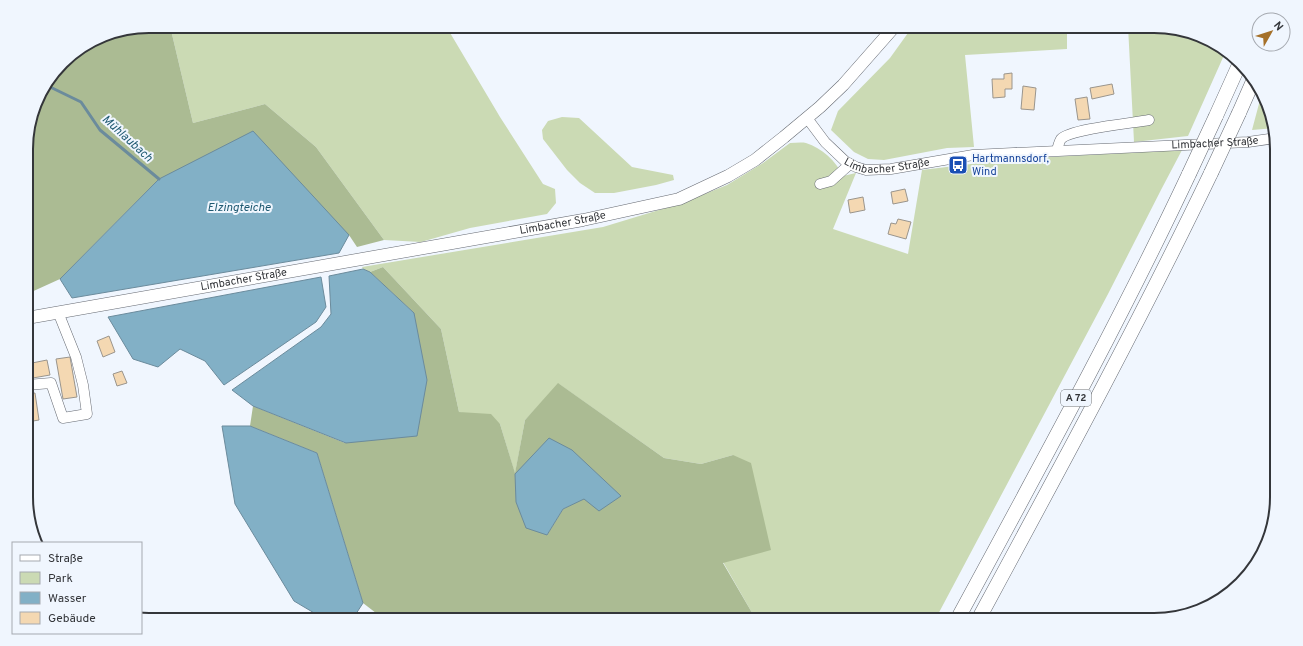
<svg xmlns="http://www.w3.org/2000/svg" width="1303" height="646" font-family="Overpass,sans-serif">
<rect width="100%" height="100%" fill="#f0f6fe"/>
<!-- green -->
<path fill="#cbdab4" d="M147 26H446L500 117 543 184 555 189 556 203 547 214 470 228 421 242 384 240 316 147 265 104 193 123 171 30Z
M913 26H1067V49L965 55 974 147 947 148 884 160 868 159 854 152 831 130 838 111 890 58Z
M1128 26H1154L1208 39 1225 53 1188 136 1134 142Z
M1262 96 1274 128 1252 130 1260 100Z
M562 117 579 118 632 167 673 175 674 180 656 185 614 193H595L580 183 567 170 543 139 542 130 548 121Z
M790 143C795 143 801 142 806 143 822 148 836 161 843 176L856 173 833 229 908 254 922 170 1012 159 1182 150 1162 188 1108 294 935 620H757L751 611 723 562 733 455 701 464 664 458 559 384 525 420 515 474 500 424 459 412 441 329 383 267 370 272 363 269 362 267 603 227 682 203 727 185 763 163Z"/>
<!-- forest -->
<path fill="#abbb93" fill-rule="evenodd" d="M147 26 171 30 193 123 265 104 316 147 384 240 357 247 349 235 159 179 60 279 27 294 26 141 39 94 68 57 102 35Z
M383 267 441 329 459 412 491 414 500 424 515 473 525 420 558 383 664 458 701 464 733 455 751 463 771 550 723 563 751 611 757 620H385L363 603 317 453 250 426 253 406 345 443 414 313 370 272ZM515 474 621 496 584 498 563 509 547 535Z"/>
<!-- water -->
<path fill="#82b0c6" stroke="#6b8b9c" d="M253 131 349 235 339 253 72 298 60 279 159 179Z
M363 269 370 272 414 313 427 380 417 436 346 443 253 406 232 390 321 327 331 314 329 276Z
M321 277 326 307 316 322 224 385 205 361 180 349 158 367 133 359 108 317Z
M222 426H250L317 453 363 603 352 620H326L294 601 235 504Z
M549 438 572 450 621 496 599 511 584 499 563 509 547 535 526 528 516 502 515 474Z"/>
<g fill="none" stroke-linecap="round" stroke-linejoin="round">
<!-- stream -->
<path stroke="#6b8b9c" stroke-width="3" d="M46 85 81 102 100 130 159 179"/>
</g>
<!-- building -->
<path fill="#f4d8b2" stroke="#9a958d" d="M1012 73V89H1005V97L993 98 992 79H1004V74Z
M1112 84 1114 94 1092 99 1090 88Z
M1023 86 1036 88 1034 110 1021 109Z
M1087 97 1090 119 1078 120 1075 99Z
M905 189 908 201 893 204 891 192Z
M863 197 865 210 850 213 848 200Z
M898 219 911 222 906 239 888 234 891 223 896 224Z
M109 336 115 352 103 357 97 341Z
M70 357 77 397 63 399 56 359Z
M47 360 50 375 27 379V364Z
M122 371 127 383 117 386 113 374Z
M35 393 39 420 27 422V394Z"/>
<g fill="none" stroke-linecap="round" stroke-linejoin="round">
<!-- minor casing -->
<g stroke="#666a72" stroke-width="11">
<g id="minor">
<path id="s1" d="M807 118 825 142 845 161 856 167 866 170 891 169 973 155 1248 142 1276 138"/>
<path d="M1057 150C1058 147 1059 142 1061 139 1070 129 1133 123 1149 120"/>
<path d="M820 184 831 181 850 164"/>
<path d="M27 385 51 383 63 418 87 414 83 385 76 357 58 312"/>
</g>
</g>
<!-- major casing -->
<g stroke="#666a72" stroke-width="13">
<g id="major">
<path id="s2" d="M27 318 583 220 679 199 728 176 755 160 784 137 820 107 843 85 895 26"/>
</g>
</g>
<!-- highway casing -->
<g stroke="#666a72" stroke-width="15">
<path id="highway" d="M1239 113 1254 79
M1216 116 1239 65
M957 620C1037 472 1118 325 1189 174
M978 620C1058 472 1138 325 1211 173"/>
</g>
<!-- minor -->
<use href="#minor" stroke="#fff" stroke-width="10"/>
<!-- major -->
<use href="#major" stroke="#fff" stroke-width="12"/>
<!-- highway -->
<use href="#highway" stroke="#fff" stroke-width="14"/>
<!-- highway-bridge casing -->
<g stroke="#666a72" stroke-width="15" stroke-linecap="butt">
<path id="highway-bridge" d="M1211 173 1239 113
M1189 174 1216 116"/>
</g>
<!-- highway-bridge -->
<use href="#highway-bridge" stroke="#fff" stroke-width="14"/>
</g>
<!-- icons -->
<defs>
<g id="bus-square" transform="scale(1)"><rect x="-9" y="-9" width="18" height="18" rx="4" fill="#1a4fb4" stroke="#f0f6fe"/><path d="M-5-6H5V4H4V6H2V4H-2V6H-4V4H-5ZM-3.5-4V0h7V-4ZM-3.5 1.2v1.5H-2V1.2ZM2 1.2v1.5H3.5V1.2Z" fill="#fff"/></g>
</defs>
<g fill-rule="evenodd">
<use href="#bus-square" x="958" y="165"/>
</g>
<g text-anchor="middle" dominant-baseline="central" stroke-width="4" stroke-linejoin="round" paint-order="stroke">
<!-- shield labels -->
<rect fill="#f0f6fe" stroke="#6c7075" stroke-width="1" x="1061" y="390" width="30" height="16" rx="3"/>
<g font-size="10" font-weight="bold" fill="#34363a">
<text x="1076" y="398">A 72</text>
</g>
<!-- street labels -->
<g font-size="11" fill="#34363a" stroke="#f0f6fe">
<text stroke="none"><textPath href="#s1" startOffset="431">Limbacher Straße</textPath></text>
<text stroke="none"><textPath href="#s1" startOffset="101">Limbacher Straße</textPath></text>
<text stroke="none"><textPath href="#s2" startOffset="544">Limbacher Straße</textPath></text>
<text stroke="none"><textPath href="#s2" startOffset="220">Limbacher Straße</textPath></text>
</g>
<!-- transit labels -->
<g font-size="11" fill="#164399" stroke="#f0f6fe" text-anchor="start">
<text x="972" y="159">Hartmannsdorf,<tspan x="972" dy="13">Wind</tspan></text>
</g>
<!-- water labels -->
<g font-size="12" font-style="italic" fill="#1e5971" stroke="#f0f6fe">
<text transform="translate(127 139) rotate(42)">Mühlaubach</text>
<text x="239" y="208">Elzingteiche</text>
</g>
</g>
<!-- crop -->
<path d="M0 0H1303V646H0ZM149 33H1154A116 116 0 0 1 1270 149V497A116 116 0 0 1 1154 613H149A116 116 0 0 1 33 497V149A116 116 0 0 1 149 33Z" fill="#f0f6fe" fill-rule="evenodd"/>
<path fill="none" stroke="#34363a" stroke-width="2" d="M149 33H1154A116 116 0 0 1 1270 149V497A116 116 0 0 1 1154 613H149A116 116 0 0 1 33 497V149A116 116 0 0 1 149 33Z"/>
<!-- legend -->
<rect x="12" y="542" width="130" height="92" fill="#f0f6fe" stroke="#a5a9b0"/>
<rect x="20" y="555" width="20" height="6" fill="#ffffff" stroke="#a5a9b0"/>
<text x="48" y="562" font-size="12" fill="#34363a">Straße</text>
<rect x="20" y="572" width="20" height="12" fill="#cbdab4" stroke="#a5a9b0"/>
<text x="48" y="582" font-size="12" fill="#34363a">Park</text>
<rect x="20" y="592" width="20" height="12" fill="#82b0c6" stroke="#a5a9b0"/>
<text x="48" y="602" font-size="12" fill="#34363a">Wasser</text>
<rect x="20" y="612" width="20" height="12" fill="#f4d8b2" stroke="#a5a9b0"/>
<text x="48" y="622" font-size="12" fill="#34363a">Gebäude</text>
<!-- north arrow -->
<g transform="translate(1271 32) rotate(51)"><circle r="19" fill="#f0f6fe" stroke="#a5a9b0"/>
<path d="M0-3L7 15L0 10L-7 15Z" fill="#a57029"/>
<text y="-6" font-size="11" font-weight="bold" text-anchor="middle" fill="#34363a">N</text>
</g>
</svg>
